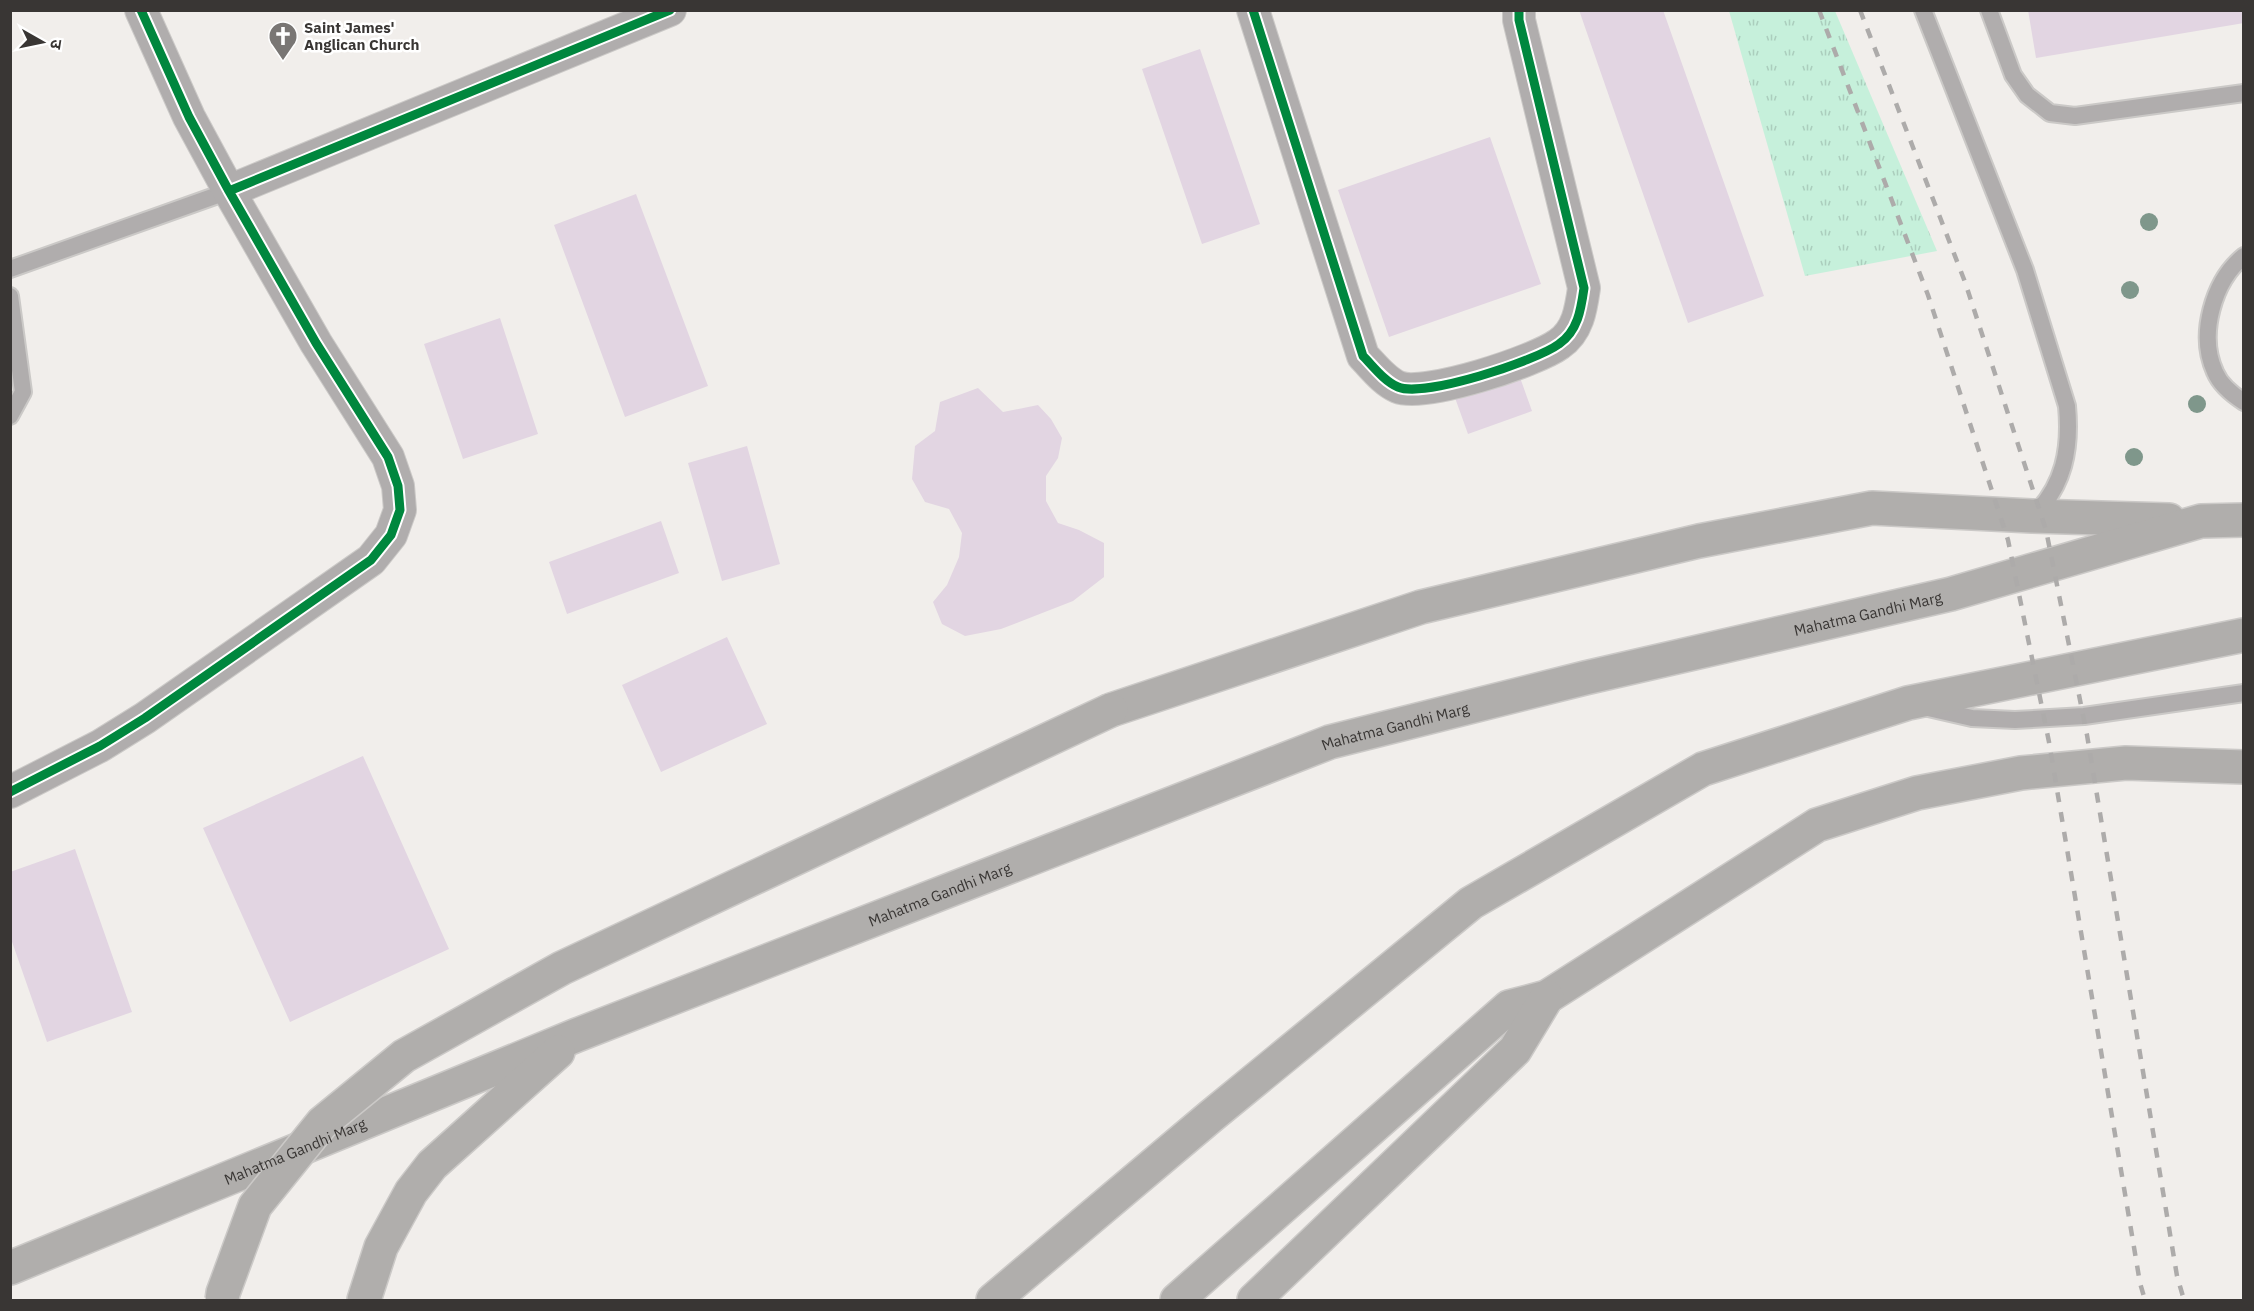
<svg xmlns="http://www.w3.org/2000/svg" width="2254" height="1311" font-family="'IBM Plex Sans','Noto Sans Devanagari',sans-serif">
<defs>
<pattern id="grass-tufts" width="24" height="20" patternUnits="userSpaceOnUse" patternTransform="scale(1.5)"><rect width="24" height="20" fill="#c6f0db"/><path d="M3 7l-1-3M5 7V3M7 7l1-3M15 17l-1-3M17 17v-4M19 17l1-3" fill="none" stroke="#abcebd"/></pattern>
</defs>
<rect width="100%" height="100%" fill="#f1eeeb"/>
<!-- grass -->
<path fill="url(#grass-tufts)" d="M1729 11H1835L1937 251 1805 276Z"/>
<!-- building -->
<path fill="#e2d5e2" d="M1579 10H1663L1764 296 1688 323Z
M2028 10H2244V23L2036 58Z
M1200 49 1260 224 1202 244 1142 69Z
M1490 137 1541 284 1389 337 1338 190Z
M636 194 708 386 625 417 554 225Z
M500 318 538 434 463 459 424 344Z
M1518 372 1532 411 1468 434 1454 395Z
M978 388 1003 412 1038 405 1051 419 1062 438 1058 458 1046 476V501L1058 523 1079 530 1104 543V577L1073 601 1001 629 965 636 942 624 933 602 947 585 959 557 962 533 949 509 925 502 912 479 915 446 935 431 940 402Z
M747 446 780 564 722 581 688 463Z
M661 521 679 573 567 614 549 562Z
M727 637 767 724 661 772 622 685Z
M363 756 449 949 290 1022 203 828Z
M75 849 132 1012 47 1042 10 936V872Z"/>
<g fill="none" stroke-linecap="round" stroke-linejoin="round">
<!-- service casing -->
<g stroke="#cbc9c7" stroke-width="20">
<path id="service" d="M1923 10 2025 270 2067 406C2071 449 2064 486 2033 516
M1989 10 2013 75 2027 95 2050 113 2075 116 2244 93
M2244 256C2213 281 2198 335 2215 372 2220 384 2233 395 2244 402
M10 269 229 191
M10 296 23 392 10 416
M1924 707 1972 718 2015 720 2084 716 2244 693"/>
</g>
<!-- minor casing -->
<g stroke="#cbc9c7" stroke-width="34">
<path id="minor" d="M1253 10 1363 356C1373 366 1384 381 1398 387 1424 398 1536 361 1559 344 1578 331 1581 309 1584 288L1519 20V10
M229 191 670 10
M10 792 100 746 145 718 371 560 391 535 400 510 398 486 388 457 316 343 229 191 189 117 141 10"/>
</g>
<!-- trunk casing -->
<g stroke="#cbc9c7" stroke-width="36">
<g id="trunk">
<path d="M1111 710 1421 607 1699 541 1872 508 2032 516 2169 520"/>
<path id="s1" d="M10 1268 577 1035 1330 742 1585 678 1951 594 2201 521 2244 520"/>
<path d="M364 1300 381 1247 411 1192 432 1165 558 1052"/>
<path d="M993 1300 1210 1117 1471 903 1703 769 1908 703 2244 635"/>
<path d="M1177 1300 1509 1007 1547 997 1817 825 1917 793 2021 773 2126 763 2244 767"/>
<path d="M1254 1300 1515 1050 1547 997"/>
</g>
</g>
<!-- service -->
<use href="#service" stroke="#b0adad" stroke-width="16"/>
<!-- minor -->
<use href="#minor" stroke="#b0adad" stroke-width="32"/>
<!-- trunk -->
<use href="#trunk" stroke="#b0aeac" stroke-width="33"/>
<!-- rail -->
<path stroke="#adabaa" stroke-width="4.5" stroke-dasharray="10 10" stroke-linecap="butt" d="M1819 10 1928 295 2008 540 2049 742 2140 1283 2145 1300
M1860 10 1965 282 2046 530 2087 735 2177 1276 2184 1300"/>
<!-- trunk-bridge casing -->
<g stroke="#cbc9c7" stroke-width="36" stroke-linecap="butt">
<path id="trunk-bridge" d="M222 1300 223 1293 255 1206 322 1123 404 1056 562 968 1111 710"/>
</g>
<!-- trunk-bridge -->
<use href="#trunk-bridge" stroke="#b0aeac" stroke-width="33"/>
<!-- cycleway casing -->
<g stroke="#fff" stroke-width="13">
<path id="cycleway" d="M1253 10 1363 356C1373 366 1384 381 1398 387 1424 398 1536 361 1559 344 1578 331 1581 309 1584 288L1519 20V10
M229 191 670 10
M10 792 100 746 145 718 371 560 391 535 400 510 398 486 388 457 316 343 229 191 189 117 141 10"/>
</g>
<!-- cycleway -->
<use href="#cycleway" stroke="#00873e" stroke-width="9"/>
</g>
<!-- trees -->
<g fill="#7f978b">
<circle cx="2149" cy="222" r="9"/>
<circle cx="2130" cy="290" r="9"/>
<circle cx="2197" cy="404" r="9"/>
<circle cx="2134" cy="457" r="9"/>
</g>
<!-- icons -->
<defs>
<g id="church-pin" transform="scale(1.5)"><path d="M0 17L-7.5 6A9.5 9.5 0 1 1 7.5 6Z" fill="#797674" stroke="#fff"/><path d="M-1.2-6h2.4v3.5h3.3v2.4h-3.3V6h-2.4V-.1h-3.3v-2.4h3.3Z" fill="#fff"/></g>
</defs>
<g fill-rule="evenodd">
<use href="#church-pin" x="283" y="36"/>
</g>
<g text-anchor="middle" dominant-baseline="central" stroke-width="5" stroke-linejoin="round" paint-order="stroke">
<!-- poi labels -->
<g font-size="15" font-weight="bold" fill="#393634" stroke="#fff" text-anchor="start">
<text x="304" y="27">Saint James'<tspan x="304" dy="17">Anglican Church</tspan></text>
</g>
<!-- street labels -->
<g font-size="15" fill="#393634" stroke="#fff">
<text stroke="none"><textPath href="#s1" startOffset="1974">Mahatma Gandhi Marg</textPath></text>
<text stroke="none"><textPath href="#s1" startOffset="1488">Mahatma Gandhi Marg</textPath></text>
<text stroke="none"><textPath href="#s1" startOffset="1002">Mahatma Gandhi Marg</textPath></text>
<text stroke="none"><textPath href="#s1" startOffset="308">Mahatma Gandhi Marg</textPath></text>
</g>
</g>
<!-- border -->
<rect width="2254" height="1311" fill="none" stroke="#393634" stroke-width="24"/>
<!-- north arrow -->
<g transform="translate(42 42) rotate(99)" stroke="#ffffff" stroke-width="4.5" paint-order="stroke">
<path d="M0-4.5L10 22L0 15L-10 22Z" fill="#393634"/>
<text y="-9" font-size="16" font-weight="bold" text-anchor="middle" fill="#393634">उ</text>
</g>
</svg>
